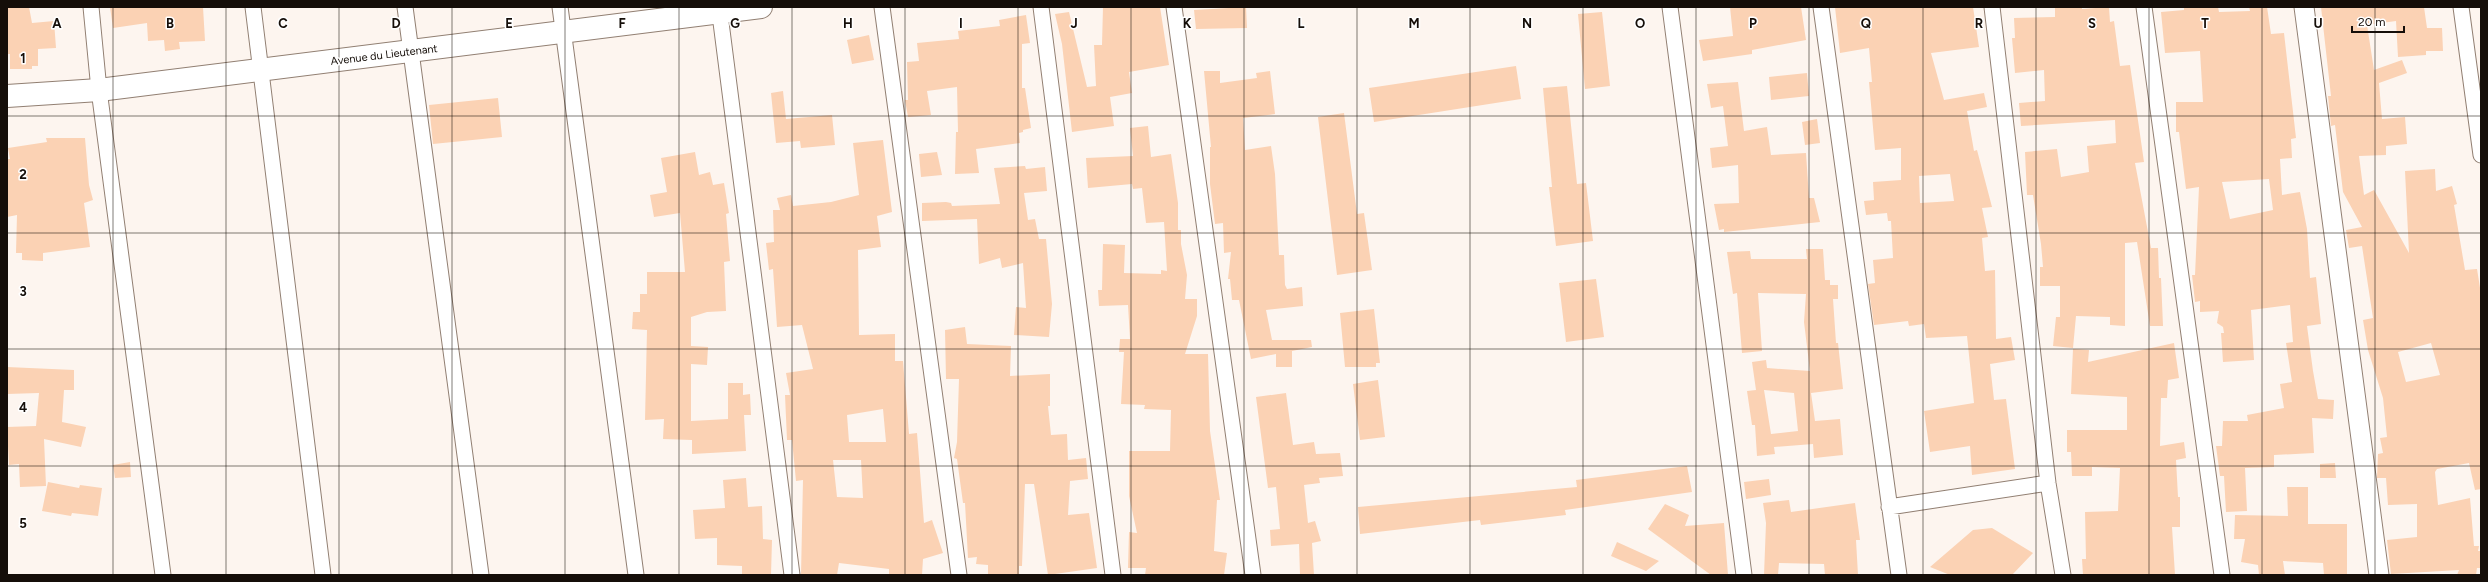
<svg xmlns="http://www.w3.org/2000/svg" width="2488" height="582" font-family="Figtree,sans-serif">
<rect width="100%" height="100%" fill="#fdf5ef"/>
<!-- building -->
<path fill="#fbd2b4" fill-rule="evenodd" d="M7 7H29L32 23 54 21 56 48 38 49V66H32V69H10V54H7Z
M110 7H203L205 41 179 42 180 49 165 51 164 40 148 41 147 23 113 28Z
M1103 7H1160L1169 65 1129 72 1132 93 1110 97 1114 126 1072 132 1062 44 1055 14 1069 12 1087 87 1096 86 1094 45H1102Z
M1246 7 1247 28 1196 29 1194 10Z
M1730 7H1801L1806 40 1752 50V54L1703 61 1699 40 1733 36Z
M1835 7H1973L1979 47 1931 53 1944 100 1984 93 1987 107 1967 111 1974 151 1977 150 1992 207 1982 208 1988 237 1982 238 1985 271 1995 270 1996 339 2011 337 2015 360 1990 364 1994 400 2006 399 2015 469 1972 475 1970 446 1930 452 1924 411 1974 403 1967 336 1926 338 1924 324 1909 326 1908 321 1874 325 1868 284 1875 283 1873 260 1893 258 1891 221H1888L1887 213 1866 215 1864 201 1874 200 1873 182 1901 180V148L1875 150 1869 82H1872L1869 48 1840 53ZM1950 174 1954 201 1920 203 1919 176Z
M2055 7H2082V9L2109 7 2110 22 2114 21 2120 66 2130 65 2144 162 2135 163 2151 248H2158L2159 278H2161L2163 326H2150L2137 242 2125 243V326L2110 325V317L2076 316 2073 348 2053 346 2056 317H2060V286H2040V267H2043L2041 244 2033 195H2027L2025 152 2057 149 2061 177 2089 172 2087 146 2116 143 2115 120 2021 126 2019 103 2045 101 2044 70 2015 73 2012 38H2015L2014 18 2055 17Z
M2184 7H2218L2219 12 2250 11 2249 7H2267L2271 34 2284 33 2296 138 2291 139 2292 158 2280 159 2282 195 2300 192 2307 229 2310 278 2316 277 2321 324 2307 326 2313 371 2318 399 2334 400 2333 419 2312 418 2314 453 2274 455V467L2245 468 2247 511 2226 512 2224 476H2220L2216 446H2222L2223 421H2248L2247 415 2284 408 2280 384 2292 382 2286 343 2293 342 2290 305 2251 310 2254 360 2223 362 2221 333H2224L2223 327 2217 323 2219 311 2200 312V301L2195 302 2192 275H2195L2199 187 2186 189 2179 132H2176V102H2203L2200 51 2165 53 2161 12 2184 10ZM2269 179 2273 210 2230 219 2222 182Z
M2321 7H2424L2427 28H2442L2443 51H2426V55L2398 57 2396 21 2367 25 2374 70 2402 60 2407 73 2379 83 2382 119 2405 117 2407 144 2386 146V155L2359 156 2364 195 2374 190 2409 253 2405 171 2435 169 2436 191 2452 186 2457 204 2454 205 2465 270 2477 269 2481 294V489L2475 490 2469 463 2437 469 2435 472 2438 505 2470 498 2474 546H2479L2478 551H2481V568H2477L2476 575H2457L2459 570 2391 574 2387 540 2417 537V504L2388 505 2386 478H2377L2378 454 2383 453 2380 438 2387 437 2383 398 2368 350 2363 320 2373 318 2362 246 2349 248 2346 230 2362 227 2343 192 2335 125 2331 126 2328 96H2331ZM2431 343 2440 375 2406 382 2398 352Z
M1602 12 1610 86 1585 89 1578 14Z
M1026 15 1030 43 1022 44V88H1025L1031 128 1023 130V132L1019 133 1020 143 976 149 979 173 955 174 956 132H958L957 87 927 91 931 115 908 117 905 100H908L907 62 919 61 917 43 959 39 958 31 1000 26 999 20Z
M869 35 874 60 852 64 847 40Z
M1516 66 1521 99 1374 122 1369 88Z
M1204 71H1220V83L1257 78 1256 73 1270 71 1275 114 1243 118 1245 150 1271 146 1275 174 1279 255H1284L1285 285 1287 289 1302 287 1303 306 1266 310 1272 340H1311L1312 347 1292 351V367H1276V354L1251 359 1239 300H1232L1230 279H1228L1231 252 1224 253 1223 223 1215 224 1210 184V147H1211Z
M1807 73 1809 96 1771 100 1769 77Z
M1738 82 1744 131 1767 127 1771 155 1806 153 1809 198H1814L1820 222 1724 232V229L1719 230 1714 204 1739 203 1738 165 1712 168 1710 148 1728 146 1723 106 1711 108 1707 84Z
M1567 86 1577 184 1586 183 1593 241 1556 246 1549 187H1552L1543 88Z
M783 91 786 119 832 115 835 145 801 148 800 141 776 143 771 93Z
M498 98 502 137 433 144 429 105Z
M1344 113 1357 214 1364 213 1372 270 1337 275 1318 117Z
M1817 119 1820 143 1805 145 1802 122Z
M1148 126 1151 157 1171 154 1178 203V230H1181V244L1187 275 1185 299H1197V316L1185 354H1208L1210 431 1220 500H1217L1214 551 1227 553 1224 575H1145L1146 568H1128L1129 532 1137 533 1129 496V451H1170L1171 410 1144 409 1145 405 1121 404 1124 352H1119L1120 339H1130L1128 305 1099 306 1098 290H1102L1103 244 1125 245 1124 273 1161 274V270L1167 271 1164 222 1146 223 1142 188 1133 189 1132 184 1088 188 1086 158 1133 156 1130 128Z
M46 138H85L89 185 93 200 84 203 90 247 43 253V261L22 260V253H16L17 215 7 217V159H10L8 148 47 142Z
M883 140 892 212 877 216 881 247 858 250 859 335 895 334V361H903L909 434 917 433 924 523 932 520 943 553 923 559 922 575H889V569L839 563 837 575H801L803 480 796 481 792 440H787L785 395H790L786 373 813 369 802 325 777 327 773 269 769 270 766 243 774 242 773 210H780L777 198 791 195 793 206 831 202 859 195 853 143ZM883 409 886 442H849L847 415ZM833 460H861L863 498 837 497Z
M695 152 699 175 710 172 713 185 724 183 729 213 726 214 730 261 724 262 726 311 707 312 691 317V346L708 347 707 365 691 364V421L728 419V383H743V395L750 394 751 415H744L746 451 692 454V440L663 439 664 419 645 420 647 330 632 329 633 312H640V294H647V272H685L680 213 654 217 650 195 667 192 661 158Z
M937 152 942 175 921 177 919 154Z
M1025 166 1026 169 1045 167 1047 191 1024 193 1028 220 1035 219 1039 239H1046L1052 304 1049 337 1014 335 1016 307 1026 308 1023 263 1002 268 1000 258 979 264 977 219 922 221V203L946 202 951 203 952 206 1000 204 994 168Z
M1806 249H1823L1825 280H1830V285H1838V299H1833L1836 343H1838L1843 389 1811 393 1815 421 1840 419 1843 455 1814 458 1813 444 1774 447 1775 454 1757 456 1755 425H1752L1747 391 1756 390 1752 362 1766 360 1767 368 1810 371 1804 322 1806 294 1758 293 1762 351 1742 353 1737 293 1733 294 1727 252 1750 251 1751 259H1807ZM1764 390 1794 393 1798 431 1771 434Z
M1596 279 1604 337 1566 342 1559 283Z
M1374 309 1380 363H1376V367H1345L1340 313Z
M965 327 967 344 1011 346 1010 376 1050 374V406H1048L1051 435 1067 434 1068 460 1086 458 1088 479 1070 481 1068 515 1089 513 1097 568 1048 575 1034 484H1025L1022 566H1019V575L988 574V565L976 564 977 557 968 558 965 503H963L957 459 954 458 957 442 959 379H946L945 330Z
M2174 343 2179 378 2168 380 2167 398H2161L2160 446 2184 442 2186 458 2176 460 2178 497H2180V527H2172L2175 575H2083L2082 559H2086L2085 512 2118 511 2120 468 2092 467V476H2072L2071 452H2067V430H2127V397L2071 394 2073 349 2089 350 2088 362Z
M7 367 74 370V390H64L62 422 86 427 81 447 44 439 46 486 20 487 19 464 9 465 7 427 36 426 39 393 7 394Z
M1378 380 1385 437 1360 440 1353 384Z
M1286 393 1293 445 1314 442 1316 454 1340 453 1343 476 1319 478 1320 483 1304 485 1308 523 1315 521 1321 541 1312 543 1314 575H1300L1299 544 1271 546 1270 530 1280 529 1276 487 1268 488 1256 397Z
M130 462 131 477 115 478 113 465Z
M2335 463 2336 478H2320V464Z
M1687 466 1692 492 1565 510 1566 515 1481 525 1480 520 1360 534 1358 507 1577 487 1576 480Z
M746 478 748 507 762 506 763 539 772 540 771 575H742V566L717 565V538L695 539 693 510 725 508 723 480Z
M1769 479 1771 495 1746 499 1744 482Z
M48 482 79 488 80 485 102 488 98 516 72 513 71 516 42 511Z
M2287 487H2308V524H2347V575H2324L2323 563 2283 561 2285 575H2259L2258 565 2241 562 2245 539H2234L2235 515 2288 516Z
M1789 500 1791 512 1855 503 1860 540H1856L1858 575H1825L1824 564 1779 563 1778 575H1764L1766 523 1763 503Z
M1665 504 1689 515 1685 526 1724 523 1728 575H1711L1648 529Z
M1992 528 2033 553 2012 575H1950L1930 567 1973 530Z
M1617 542 1659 561 1646 571 1611 556Z"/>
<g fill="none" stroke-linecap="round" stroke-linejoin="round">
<!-- minor casing -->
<g stroke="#917f72" stroke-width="17">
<path id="minor" d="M91 7 99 90 163 575
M253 7 323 575
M405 7 481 575
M560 7 636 575
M719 7 792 575
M882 7 959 575
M1041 7 1113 575
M1174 7 1253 575
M1670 7 1744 575
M1821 7 1899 575
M1992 7 2048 483 2063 575
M2144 7 2222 575
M2461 7 2481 155
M1889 507 2048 483"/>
</g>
<!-- tertiary casing -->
<g stroke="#917f72" stroke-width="21">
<path id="tertiary" d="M2304 7 2379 575"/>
</g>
<!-- primary casing -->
<g stroke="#917f72" stroke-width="24">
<path id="primary" d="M7 96 99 90 761 7"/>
</g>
<!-- minor -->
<use href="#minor" stroke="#fff" stroke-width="15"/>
<!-- tertiary -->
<use href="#tertiary" stroke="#fff" stroke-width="19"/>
<!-- primary -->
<use href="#primary" stroke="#fff" stroke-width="22"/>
</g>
<!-- grid -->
<path fill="none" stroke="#150e09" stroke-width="1" stroke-opacity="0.55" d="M113 7V575M226 7V575M339 7V575M452 7V575M565 7V575M679 7V575M792 7V575M905 7V575M1018 7V575M1131 7V575M1244 7V575M1357 7V575M1470 7V575M1583 7V575M1696 7V575M1809 7V575M1923 7V575M2036 7V575M2149 7V575M2262 7V575M2375 7V575M7 116H2481M7 233H2481M7 349H2481M7 466H2481"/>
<g text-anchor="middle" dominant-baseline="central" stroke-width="3" stroke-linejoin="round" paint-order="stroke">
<!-- street labels -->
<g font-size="11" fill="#150e09" stroke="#fff">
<text transform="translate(384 55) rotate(-7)">Avenue du Lieutenant</text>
</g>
</g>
<g font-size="13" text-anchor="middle" font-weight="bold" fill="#150e09" stroke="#fff" stroke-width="3" stroke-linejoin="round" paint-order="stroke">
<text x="57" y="28">A</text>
<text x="170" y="28">B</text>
<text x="283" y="28">C</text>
<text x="396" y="28">D</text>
<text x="509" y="28">E</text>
<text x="622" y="28">F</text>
<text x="735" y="28">G</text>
<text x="848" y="28">H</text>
<text x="961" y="28">I</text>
<text x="1074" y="28">J</text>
<text x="1187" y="28">K</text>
<text x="1301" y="28">L</text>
<text x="1414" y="28">M</text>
<text x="1527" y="28">N</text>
<text x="1640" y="28">O</text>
<text x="1753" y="28">P</text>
<text x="1866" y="28">Q</text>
<text x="1979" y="28">R</text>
<text x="2092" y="28">S</text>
<text x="2205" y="28">T</text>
<text x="2318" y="28">U</text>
<text x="23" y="63">1</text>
<text x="23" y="179">2</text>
<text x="23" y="296">3</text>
<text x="23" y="412">4</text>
<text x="23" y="528">5</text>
</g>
<!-- border -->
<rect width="2488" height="582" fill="none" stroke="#150e09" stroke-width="16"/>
<!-- scale -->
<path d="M2352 26v6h52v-6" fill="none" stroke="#150e09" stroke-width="2"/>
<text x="2358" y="26" font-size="12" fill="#150e09" stroke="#ffffff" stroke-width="3" paint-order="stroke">20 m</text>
</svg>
